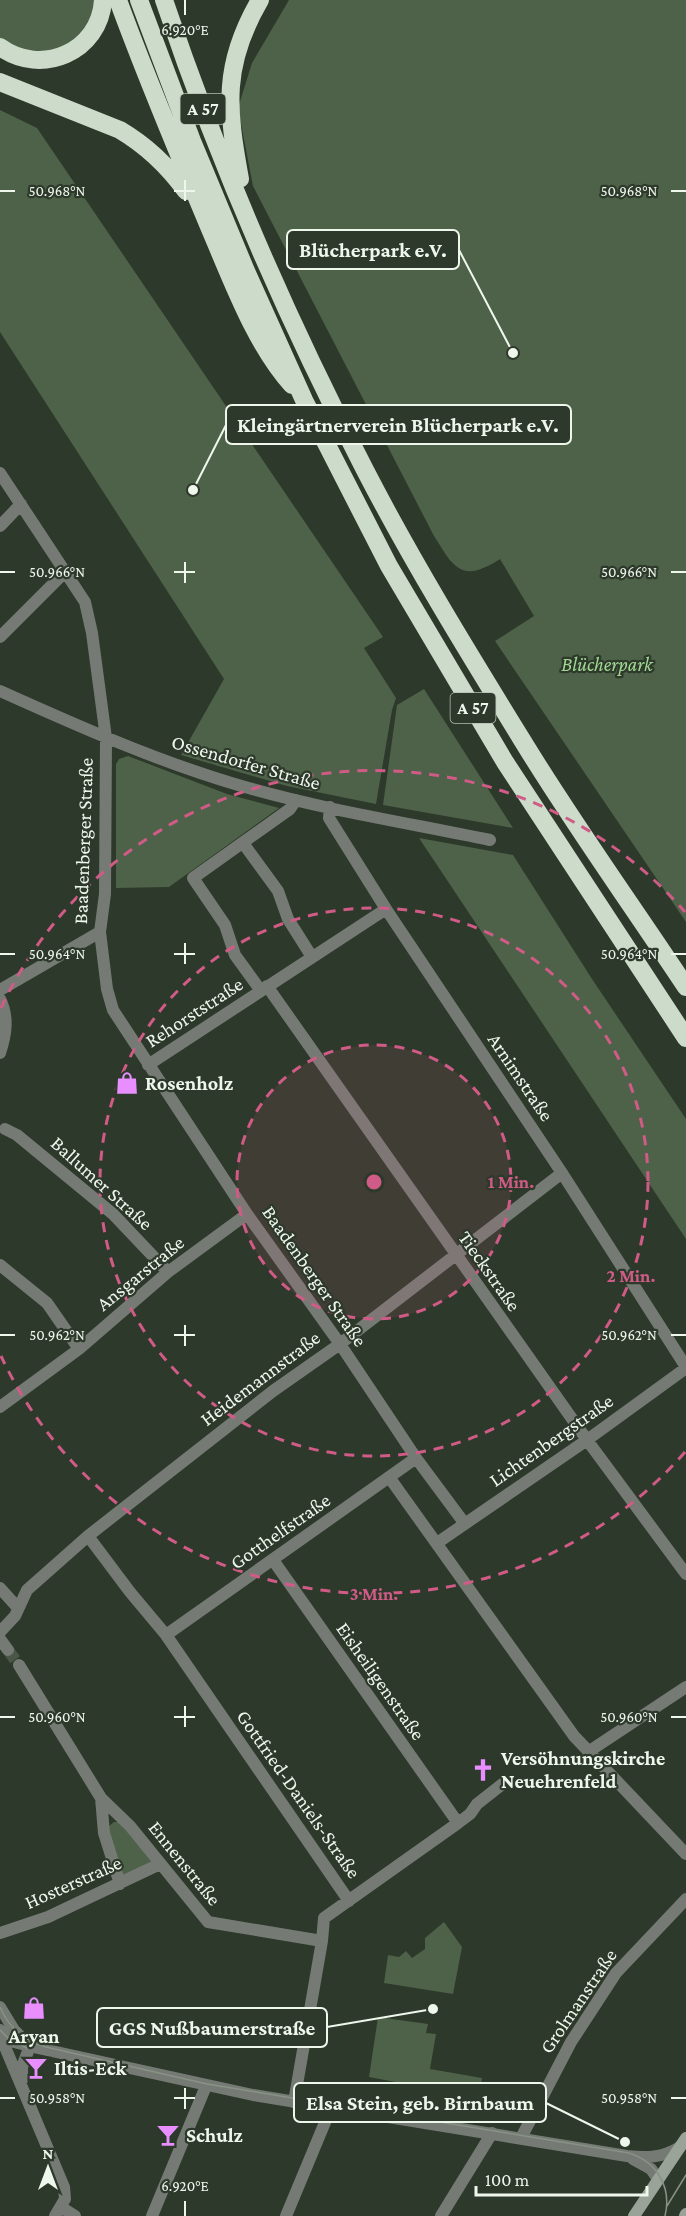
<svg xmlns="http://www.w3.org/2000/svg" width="686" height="2216" font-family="'Crimson Pro',serif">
<rect width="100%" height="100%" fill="#2d392a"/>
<!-- green -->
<path fill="#4d6248" d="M0 0H97L88 29 60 51 26 53 0 39Z
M289 0H686V922L495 641 534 616 500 559C495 562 489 566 483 568 456 580 447 555 434 536L253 186 238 108 252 63Z
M0 110 37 128 383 637 364 648 396 698 392 710 376 804 287 786 181 755 224 679 0 332Z
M424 689 513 828 383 805 397 705Z
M128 756 227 794 279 808 169 887 116 888V764L119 759Z
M419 838 513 855 592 979 686 1119V1239Z
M114 1822H119L150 1857 151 1862 127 1875H120L108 1827Z
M444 1922 462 1947 453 1994 384 1983 388 1955 399 1957 406 1951 412 1958 425 1949V1938Z
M378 2017 428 2024 426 2033 436 2034 430 2069 482 2078 479 2098 369 2077Z"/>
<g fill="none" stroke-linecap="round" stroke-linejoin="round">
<!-- minor-tunnel -->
<path stroke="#4a5647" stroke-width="12" stroke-dasharray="12 6" stroke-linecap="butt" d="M8 1650 19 1665"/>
<!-- minor -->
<path stroke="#757b74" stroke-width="12" d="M0 473 85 602 92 633 106 738 105 894 100 932 107 989 113 1010 247 1214 340 1344 416 1458 465 1524
M0 526 21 504
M0 637 66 571
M0 691C80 727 161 763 245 787 325 810 408 823 490 840
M330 807 329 818 386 909 562 1173 686 1367
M243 843 278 891 288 919 312 957
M267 986 587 1440 686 1574
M0 990 100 932
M261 991 235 955 225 925 193 878 290 809 296 800
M0 999C9 1017 6 1035 0 1053
M148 1065 386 909
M5 1129 17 1135 113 1214 168 1272
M0 1265 47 1303 79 1349
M0 1407 79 1349 168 1272 247 1214
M389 1477 574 1736 686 1854
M88 1536 130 1592 166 1635 349 1901
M437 1543 587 1440 686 1368
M273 1560 458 1823
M0 1588 18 1608
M0 1632 15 1616 27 1590 88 1536 273 1391 340 1344 562 1173
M166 1635 416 1458
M0 1639 8 1650
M19 1665 101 1798 104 1833 120 1884
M588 1752 686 1687
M101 1798 130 1826 208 1922 322 1941
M0 1933 48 1917 160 1864
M0 2035 64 2187 65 2199 55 2216
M22 2080V2067L30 2046
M294 2102 322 1941 324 1918 458 1823 470 1814 477 1804 505 1782
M521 2138 571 2042 616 1973 686 1899
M61 2207 75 2216
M152 2216 206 2086
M286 2216 331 2108
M441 2216 492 2133"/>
<!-- tertiary -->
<path stroke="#757b74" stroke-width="12" d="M0 2007 14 2030 29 2045
M0 2030 14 2042 38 2048 253 2095 627 2156C647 2158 662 2158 680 2147
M633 2159 651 2169 658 2179"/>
<!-- secondary -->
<path stroke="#99a397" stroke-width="12" d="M634 2216 686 2138
M685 2216 686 2214"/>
<!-- motorway -->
<path stroke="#cddcca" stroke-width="18" d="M118 0C146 77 178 153 210 229 232 280 255 344 292 385
M139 0 192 141 246 271 304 400 389 566 505 762 686 1038
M164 0C218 161 287 319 365 470 414 565 471 657 527 748 577 829 633 907 686 987
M0 47C41 77 100 52 103 0
M0 82 120 130C147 146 167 165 186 191
M240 179C227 108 222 65 260 0"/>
<!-- tram -->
<path stroke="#889285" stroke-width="1.5" d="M0 2007C9 2028 23 2041 46 2047L207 2084 629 2153C657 2162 672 2187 665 2216
M0 2030 10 2040 27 2048
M667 2206 686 2175"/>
</g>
<!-- ticks -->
<path fill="none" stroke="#eff7ed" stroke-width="2" d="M185 0V15M185 180V201M0 191H15M174 191H195M671 191H686M185 562V583M0 572H15M174 572H195M671 572H686M185 943V964M0 954H15M174 954H195M671 954H686M185 1325V1346M0 1335H15M174 1335H195M671 1335H686M185 1706V1727M0 1717H15M174 1717H195M671 1717H686M185 2088V2109M0 2098H15M174 2098H195M671 2098H686M185 2201V2216"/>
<!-- distance rings -->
<circle cx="374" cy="1182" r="137" fill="#d05b87" fill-opacity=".12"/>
<g fill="none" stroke="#d05b87" stroke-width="3" stroke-dasharray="10 8">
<circle cx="374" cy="1182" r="137"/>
<circle cx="374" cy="1182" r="274"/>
<path d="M685 1452A412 412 0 0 1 1 1356M1 1008A412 412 0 0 1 685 912"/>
</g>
<!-- icons -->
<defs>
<g id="shop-bare" transform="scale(1.8)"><path d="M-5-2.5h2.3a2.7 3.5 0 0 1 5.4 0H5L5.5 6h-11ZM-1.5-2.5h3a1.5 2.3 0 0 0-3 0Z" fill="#e88eff" stroke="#2d392a" stroke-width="2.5" paint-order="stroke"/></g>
<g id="church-bare" transform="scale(1.8)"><path d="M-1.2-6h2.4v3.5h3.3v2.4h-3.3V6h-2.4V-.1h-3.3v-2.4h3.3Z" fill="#e88eff" stroke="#2d392a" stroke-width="2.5" paint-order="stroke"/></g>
<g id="bar-bare" transform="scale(1.8)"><path d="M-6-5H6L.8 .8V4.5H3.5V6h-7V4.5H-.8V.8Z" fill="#e88eff" stroke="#2d392a" stroke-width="2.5" paint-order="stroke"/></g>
</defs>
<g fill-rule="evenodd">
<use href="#shop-bare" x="127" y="1083"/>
<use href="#church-bare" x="483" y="1770"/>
<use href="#shop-bare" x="34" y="2008"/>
<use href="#bar-bare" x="36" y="2068"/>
<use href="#bar-bare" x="168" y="2135"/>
</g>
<g text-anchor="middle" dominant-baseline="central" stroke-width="4.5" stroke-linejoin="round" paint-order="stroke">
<!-- shield labels -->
<g fill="#2d392a" stroke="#b5beb2" stroke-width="1.5">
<rect x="180.5" y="94" width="45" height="30" rx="4.5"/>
<rect x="450.5" y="693" width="45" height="30" rx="4.5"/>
</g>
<g font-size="18" font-weight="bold" fill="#eff7ed">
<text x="203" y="109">A 57</text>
<text x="473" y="708">A 57</text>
</g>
<!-- park labels -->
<g font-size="20" font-style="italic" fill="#a2d894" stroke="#2d392a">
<text x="607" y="664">Blücherpark</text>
</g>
<!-- street labels -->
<g font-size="20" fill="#eff7ed" stroke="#2d392a">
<text transform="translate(246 762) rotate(16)">Ossendorfer Straße</text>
<text transform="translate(83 841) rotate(-88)">Baadenberger Straße</text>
<text transform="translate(194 1012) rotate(-33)">Rehorststraße</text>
<text transform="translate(521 1077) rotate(56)">Arnimstraße</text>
<text transform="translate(102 1183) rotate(42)">Ballumer Straße</text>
<text transform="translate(490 1271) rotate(55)">Tieckstraße</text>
<text transform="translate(140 1273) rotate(-39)">Ansgarstraße</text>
<text transform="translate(315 1276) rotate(55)">Baadenberger Straße</text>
<text transform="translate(260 1378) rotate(-37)">Heidemannstraße</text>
<text transform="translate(551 1440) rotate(-35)">Lichtenbergstraße</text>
<text transform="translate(280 1531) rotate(-35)">Gotthelfstraße</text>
<text transform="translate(381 1681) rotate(55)">Eisheiligenstraße</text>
<text transform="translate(299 1794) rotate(55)">Gottfried-Daniels-Straße</text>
<text transform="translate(185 1863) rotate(51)">Ennenstraße</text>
<text transform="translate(73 1882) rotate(-24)">Hosterstraße</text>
<text transform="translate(578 2001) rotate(-56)">Grolmanstraße</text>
</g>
<!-- poi labels -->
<g font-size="20" font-weight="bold" fill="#eff7ed" stroke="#2d392a" text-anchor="start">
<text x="145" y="1083">Rosenholz</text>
<text x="501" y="1758">Versöhnungskirche<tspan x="501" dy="23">Neuehrenfeld</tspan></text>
<text x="34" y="2036" text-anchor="middle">Aryan</text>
<text x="54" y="2068">Iltis-Eck</text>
<text x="186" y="2135">Schulz</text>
</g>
</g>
<g font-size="15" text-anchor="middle" fill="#eff7ed" stroke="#2d392a" stroke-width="4.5" stroke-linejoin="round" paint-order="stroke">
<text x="185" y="35">6.920°E</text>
<text x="57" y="196">50.968°N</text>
<text x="629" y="196">50.968°N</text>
<text x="57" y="577">50.966°N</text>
<text x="629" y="577">50.966°N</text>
<text x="57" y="959">50.964°N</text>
<text x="629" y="959">50.964°N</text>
<text x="57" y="1340">50.962°N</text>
<text x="629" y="1340">50.962°N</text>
<text x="57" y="1722">50.960°N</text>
<text x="629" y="1722">50.960°N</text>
<text x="57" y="2103">50.958°N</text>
<text x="629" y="2103">50.958°N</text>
<text x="185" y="2191">6.920°E</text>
</g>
<circle cx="374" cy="1182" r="9" fill="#d05b87" stroke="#2d392a" stroke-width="3"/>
<g font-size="18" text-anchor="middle" font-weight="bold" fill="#d05b87" stroke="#2d392a" stroke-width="4.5" stroke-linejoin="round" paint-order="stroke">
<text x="511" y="1188">1 Min.</text>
<text x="631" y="1282">2 Min.</text>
<text x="374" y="1600">3 Min.</text>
</g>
<!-- callouts -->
<path fill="none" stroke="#eff7ed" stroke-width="2" d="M513 353L459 250M193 490L226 425M433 2009L327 2027M625 2142L546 2103"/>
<g fill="#eff7ed" stroke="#2d392a" stroke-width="2">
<circle cx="513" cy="353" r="6"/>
<circle cx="193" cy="490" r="6"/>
<circle cx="433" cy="2009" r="6"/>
<circle cx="625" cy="2142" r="6"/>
</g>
<g fill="#2d392a" stroke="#eff7ed" stroke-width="2">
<rect x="287" y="230" width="172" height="39" rx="6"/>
<rect x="226" y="405" width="345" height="39" rx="6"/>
<rect x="97" y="2008" width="230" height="39" rx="6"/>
<rect x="294" y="2083" width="252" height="39" rx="6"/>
</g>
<g font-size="21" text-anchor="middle" font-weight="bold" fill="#eff7ed">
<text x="373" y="257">Blücherpark e.V.</text>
<text x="398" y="432">Kleingärtnerverein Blücherpark e.V.</text>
<text x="212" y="2035">GGS Nußbaumerstraße</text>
<text x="420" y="2110">Elsa Stein, geb. Birnbaum</text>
</g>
<!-- north arrow -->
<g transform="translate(48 2168)" stroke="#2d392a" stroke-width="4.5" paint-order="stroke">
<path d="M0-4.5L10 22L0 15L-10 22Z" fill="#eff7ed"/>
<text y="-9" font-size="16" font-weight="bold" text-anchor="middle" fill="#eff7ed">N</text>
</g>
<!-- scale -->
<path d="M476 2186v9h171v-9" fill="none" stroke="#eff7ed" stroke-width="3"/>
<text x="485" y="2186" font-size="18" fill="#eff7ed" stroke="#2d392a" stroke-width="4.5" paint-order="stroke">100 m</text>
</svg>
